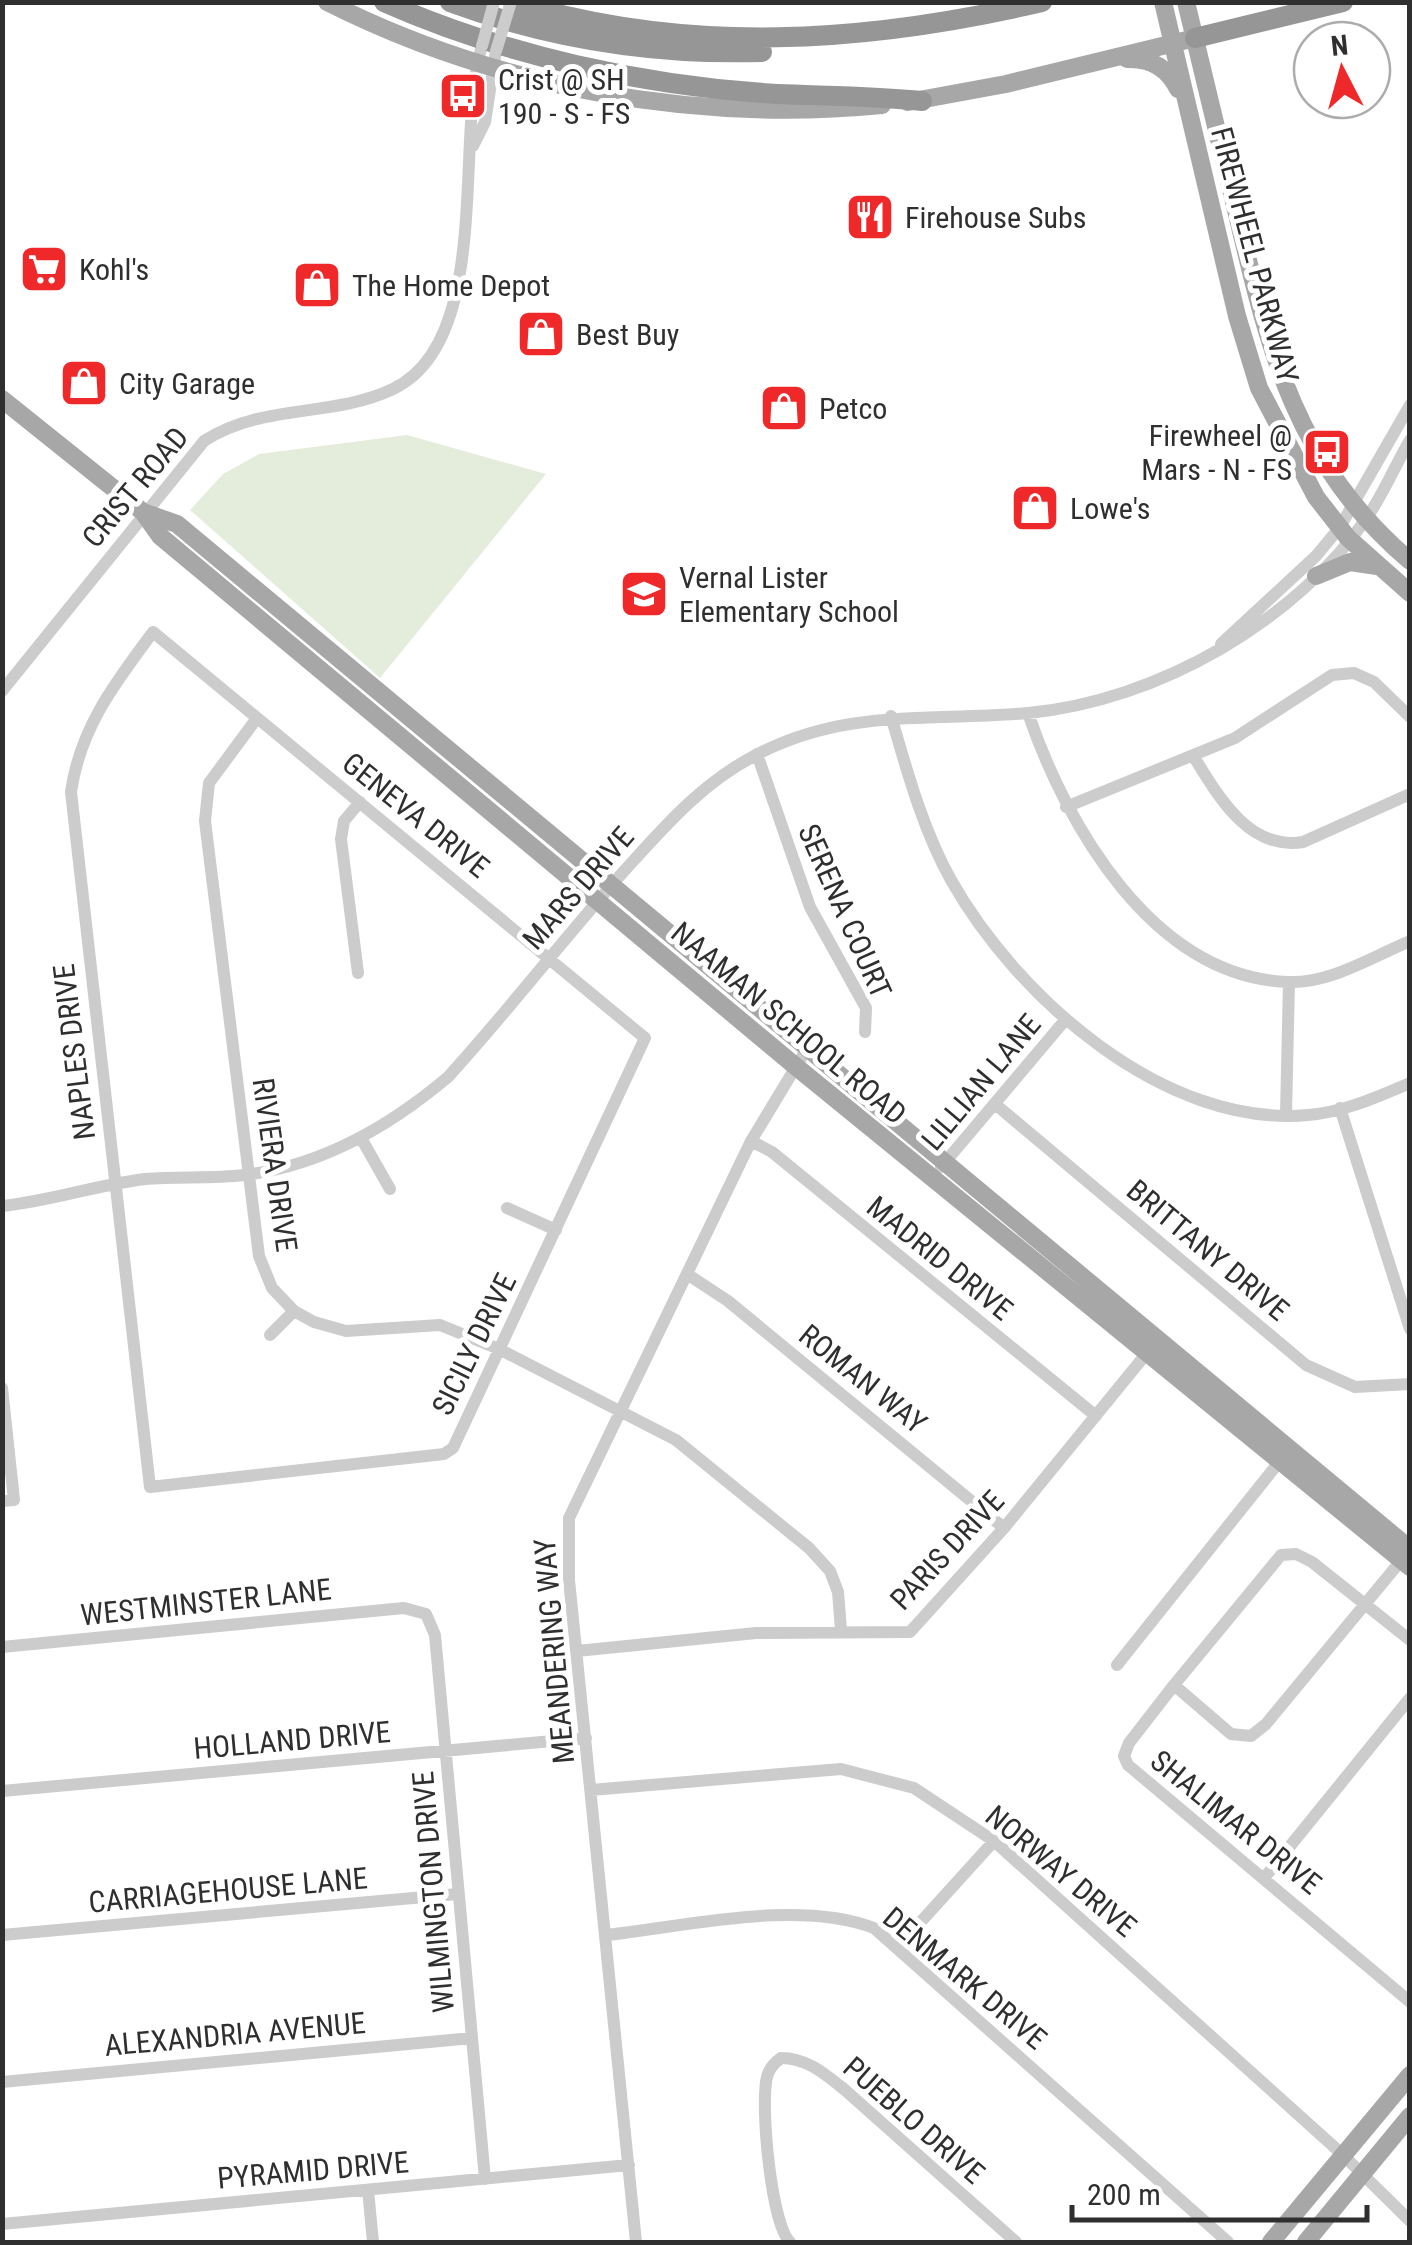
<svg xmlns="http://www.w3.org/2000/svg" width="1412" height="2245" font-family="'Roboto Condensed',sans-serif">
<rect width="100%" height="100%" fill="#fff"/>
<!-- green -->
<path fill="#e4eddc" d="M407 435 546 474 380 678 190 510 223 474 259 454Z"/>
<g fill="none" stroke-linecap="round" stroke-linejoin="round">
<!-- minor -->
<path stroke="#ccc" stroke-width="12" d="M473 146 485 122 496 51
M153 632 645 1038 453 1448 444 1454 150 1487 71 792C80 728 115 683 153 632Z
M1221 644 1316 556 1340 527 1410 405
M2 691 204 441C262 403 332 418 393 389 494 341 454 135 482 46
M1028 713C1066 825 1153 977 1288 982 1329 984 1372 957 1410 941
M891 716C907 771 923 830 951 880 1017 997 1164 1128 1308 1115 1344 1112 1377 1097 1410 1083
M257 718 209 783 205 821 259 1256 272 1288 294 1311 314 1322 346 1331 440 1325 499 1349 676 1440 809 1548 830 1571 838 1592 841 1630
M757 754 810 907 866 1008 865 1032
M1194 757C1218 796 1249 851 1303 842L1410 794
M1066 807 1235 738 1332 675 1354 673 1374 682 1410 717
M358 973 341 839 344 821 360 802
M995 1104 1306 1365 1355 1387 1410 1384
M1340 1108 1410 1329
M1286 1114 1289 982
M361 1138 390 1189
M751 1141 772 1152 1096 1416
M941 1167 1066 1019
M2 1206C51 1201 96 1185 145 1179 178 1176 211 1179 244 1175 321 1166 390 1126 448 1077 509 1010 564 938 625 870 665 826 701 784 754 756 846 707 930 722 1028 713 1157 701 1298 621 1370 513 1385 490 1396 464 1410 440
M507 1208 556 1230
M687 1274 728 1301 1004 1528
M270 1335 294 1311
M2 1388 14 1500 2 1501
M1410 1640 1312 1562 1296 1554 1281 1555 1174 1685 1129 1743 1124 1756 1128 1765 1410 2002
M2 1647 404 1608 426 1614 435 1635 485 2179
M577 1651 756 1633 910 1632 1004 1528 1151 1348
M1117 1665 1283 1457
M1174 1685 1231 1734 1251 1736 1266 1724 1404 1557
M591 1790 841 1769 914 1788 994 1841 1342 2154 1410 2221
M2 1791 586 1738
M1265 1877 1410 1698
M2 1935 458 1894
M607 1935C687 1926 799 1899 874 1928L1228 2242
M898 1947 994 1841
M2 2082 472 2038
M368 2190 373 2242
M2 2224 629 2165
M636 2242 569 1580V1518L751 1141 806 1050
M790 2242C771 2224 760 2104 767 2077 769 2068 774 2063 781 2058 807 2058 825 2074 845 2090L1016 2242"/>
<!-- major -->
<path stroke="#a7a7a7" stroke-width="18" d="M327 2C498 88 692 123 882 105
M1163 2 1237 316 1259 388 1316 497 1348 538 1410 593
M1186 2C1201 65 1216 127 1231 189 1266 335 1288 457 1410 561
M1127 59C1151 58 1168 68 1178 89
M908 102 1006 84 1195 38
M2 399 143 512 160 536 794 1065 1410 1567
M143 512 177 524 1410 1549
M1316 576 1350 562 1377 566
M1271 2242 1410 2075
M1306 2242 1410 2116"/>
<!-- highway -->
<path stroke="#969696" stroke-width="20" d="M384 2C506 56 645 86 777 94 826 96 874 96 922 101
M450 2C550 39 655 55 762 52
M513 2C689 55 866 43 1042 2
M1195 38 1343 2"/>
<!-- minor-bridge -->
<path stroke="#ccc" stroke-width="12" d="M482 46 494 2
M496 51 511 2"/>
</g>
<!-- icons -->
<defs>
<g id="bus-square" transform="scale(2.5)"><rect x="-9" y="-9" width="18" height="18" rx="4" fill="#ef2929" stroke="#fff"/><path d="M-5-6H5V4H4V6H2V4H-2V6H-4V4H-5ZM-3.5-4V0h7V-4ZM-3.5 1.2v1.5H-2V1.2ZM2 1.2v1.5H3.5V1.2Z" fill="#fff"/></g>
<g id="restaurant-square" transform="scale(2.5)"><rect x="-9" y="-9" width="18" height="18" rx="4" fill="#ef2929" stroke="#fff"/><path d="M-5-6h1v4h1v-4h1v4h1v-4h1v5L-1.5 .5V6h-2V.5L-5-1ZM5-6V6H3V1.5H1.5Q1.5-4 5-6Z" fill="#fff"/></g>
<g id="supermarket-square" transform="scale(2.5)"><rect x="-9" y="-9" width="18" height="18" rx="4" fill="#ef2929" stroke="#fff"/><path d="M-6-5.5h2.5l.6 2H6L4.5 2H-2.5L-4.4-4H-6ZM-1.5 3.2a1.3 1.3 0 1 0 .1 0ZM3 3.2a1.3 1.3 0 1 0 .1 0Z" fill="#fff"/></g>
<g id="shop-square" transform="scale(2.5)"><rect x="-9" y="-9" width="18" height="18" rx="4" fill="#ef2929" stroke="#fff"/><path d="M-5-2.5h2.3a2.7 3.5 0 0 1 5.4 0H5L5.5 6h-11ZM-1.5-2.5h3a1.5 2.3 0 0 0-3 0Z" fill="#fff"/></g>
<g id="school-square" transform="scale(2.5)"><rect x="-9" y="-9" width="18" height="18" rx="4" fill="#ef2929" stroke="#fff"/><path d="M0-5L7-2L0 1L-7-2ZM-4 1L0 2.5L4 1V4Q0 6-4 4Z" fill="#fff"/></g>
</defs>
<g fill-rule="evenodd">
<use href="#bus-square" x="463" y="96"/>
<use href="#restaurant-square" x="870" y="217"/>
<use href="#supermarket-square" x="44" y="269"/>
<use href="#shop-square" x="317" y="285"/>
<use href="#shop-square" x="541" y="334"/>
<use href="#shop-square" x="84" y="383"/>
<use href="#shop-square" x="784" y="408"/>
<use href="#bus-square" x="1327" y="452"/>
<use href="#shop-square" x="1035" y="508"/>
<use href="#school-square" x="644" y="594"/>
</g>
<g text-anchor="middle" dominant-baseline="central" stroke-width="10" stroke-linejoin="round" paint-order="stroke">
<!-- poi labels -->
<g font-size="30" fill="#2f2f2f" stroke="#fff" text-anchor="start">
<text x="498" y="79">Crist @ SH<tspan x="498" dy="34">190 - S - FS</tspan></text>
<text x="905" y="217">Firehouse Subs</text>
<text x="79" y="269">Kohl's</text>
<text x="352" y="285">The Home Depot</text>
<text x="576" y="334">Best Buy</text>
<text x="119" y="383">City Garage</text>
<text x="819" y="408">Petco</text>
<text x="1292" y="435" text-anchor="end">Firewheel @<tspan x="1292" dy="34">Mars - N - FS</tspan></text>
<text x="1070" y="508">Lowe's</text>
<text x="679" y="577">Vernal Lister<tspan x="679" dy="34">Elementary School</tspan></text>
</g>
<!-- street labels -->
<g font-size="30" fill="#2f2f2f" stroke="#fff">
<text transform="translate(1255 255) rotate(75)">FIREWHEEL PARKWAY</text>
<text transform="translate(135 487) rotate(-50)">CRIST ROAD</text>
<text transform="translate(416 815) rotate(39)">GENEVA DRIVE</text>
<text transform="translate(578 888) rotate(-49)">MARS DRIVE</text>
<text transform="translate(845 911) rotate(66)">SERENA COURT</text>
<text transform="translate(789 1023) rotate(40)">NAAMAN SCHOOL ROAD</text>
<text transform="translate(74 1052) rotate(-97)">NAPLES DRIVE</text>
<text transform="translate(981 1082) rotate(-50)">LILLIAN LANE</text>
<text transform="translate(275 1165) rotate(82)">RIVIERA DRIVE</text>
<text transform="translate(1208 1250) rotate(40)">BRITTANY DRIVE</text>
<text transform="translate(940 1258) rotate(39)">MADRID DRIVE</text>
<text transform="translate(474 1344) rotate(-64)">SICILY DRIVE</text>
<text transform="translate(863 1379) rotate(39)">ROMAN WAY</text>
<text transform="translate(947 1550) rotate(-47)">PARIS DRIVE</text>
<text transform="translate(206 1602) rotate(-6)">WESTMINSTER LANE</text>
<text transform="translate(554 1651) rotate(-95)">MEANDERING WAY</text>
<text transform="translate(292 1740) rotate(-5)">HOLLAND DRIVE</text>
<text transform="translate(1236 1822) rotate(39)">SHALIMAR DRIVE</text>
<text transform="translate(1061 1871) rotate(40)">NORWAY DRIVE</text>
<text transform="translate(228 1890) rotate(-5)">CARRIAGEHOUSE LANE</text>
<text transform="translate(433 1892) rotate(-95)">WILMINGTON DRIVE</text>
<text transform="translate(965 1978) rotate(40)">DENMARK DRIVE</text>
<text transform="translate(235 2034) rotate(-5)">ALEXANDRIA AVENUE</text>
<text transform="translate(914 2120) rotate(41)">PUEBLO DRIVE</text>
<text transform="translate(313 2170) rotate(-5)">PYRAMID DRIVE</text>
</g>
</g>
<!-- border -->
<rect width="1412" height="2245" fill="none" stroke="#2f2f2f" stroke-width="10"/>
<!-- north arrow -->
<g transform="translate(1342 70) rotate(354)"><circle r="48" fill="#ffffff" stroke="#acacac" stroke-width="2.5"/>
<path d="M0-8L18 38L0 25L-18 38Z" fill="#ef2929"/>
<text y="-15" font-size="28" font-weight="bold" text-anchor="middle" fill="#2f2f2f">N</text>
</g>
<!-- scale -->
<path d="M1072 2205v15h295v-15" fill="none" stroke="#2f2f2f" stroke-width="5"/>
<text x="1087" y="2205" font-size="30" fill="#2f2f2f" stroke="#ffffff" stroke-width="8" paint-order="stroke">200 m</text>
</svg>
